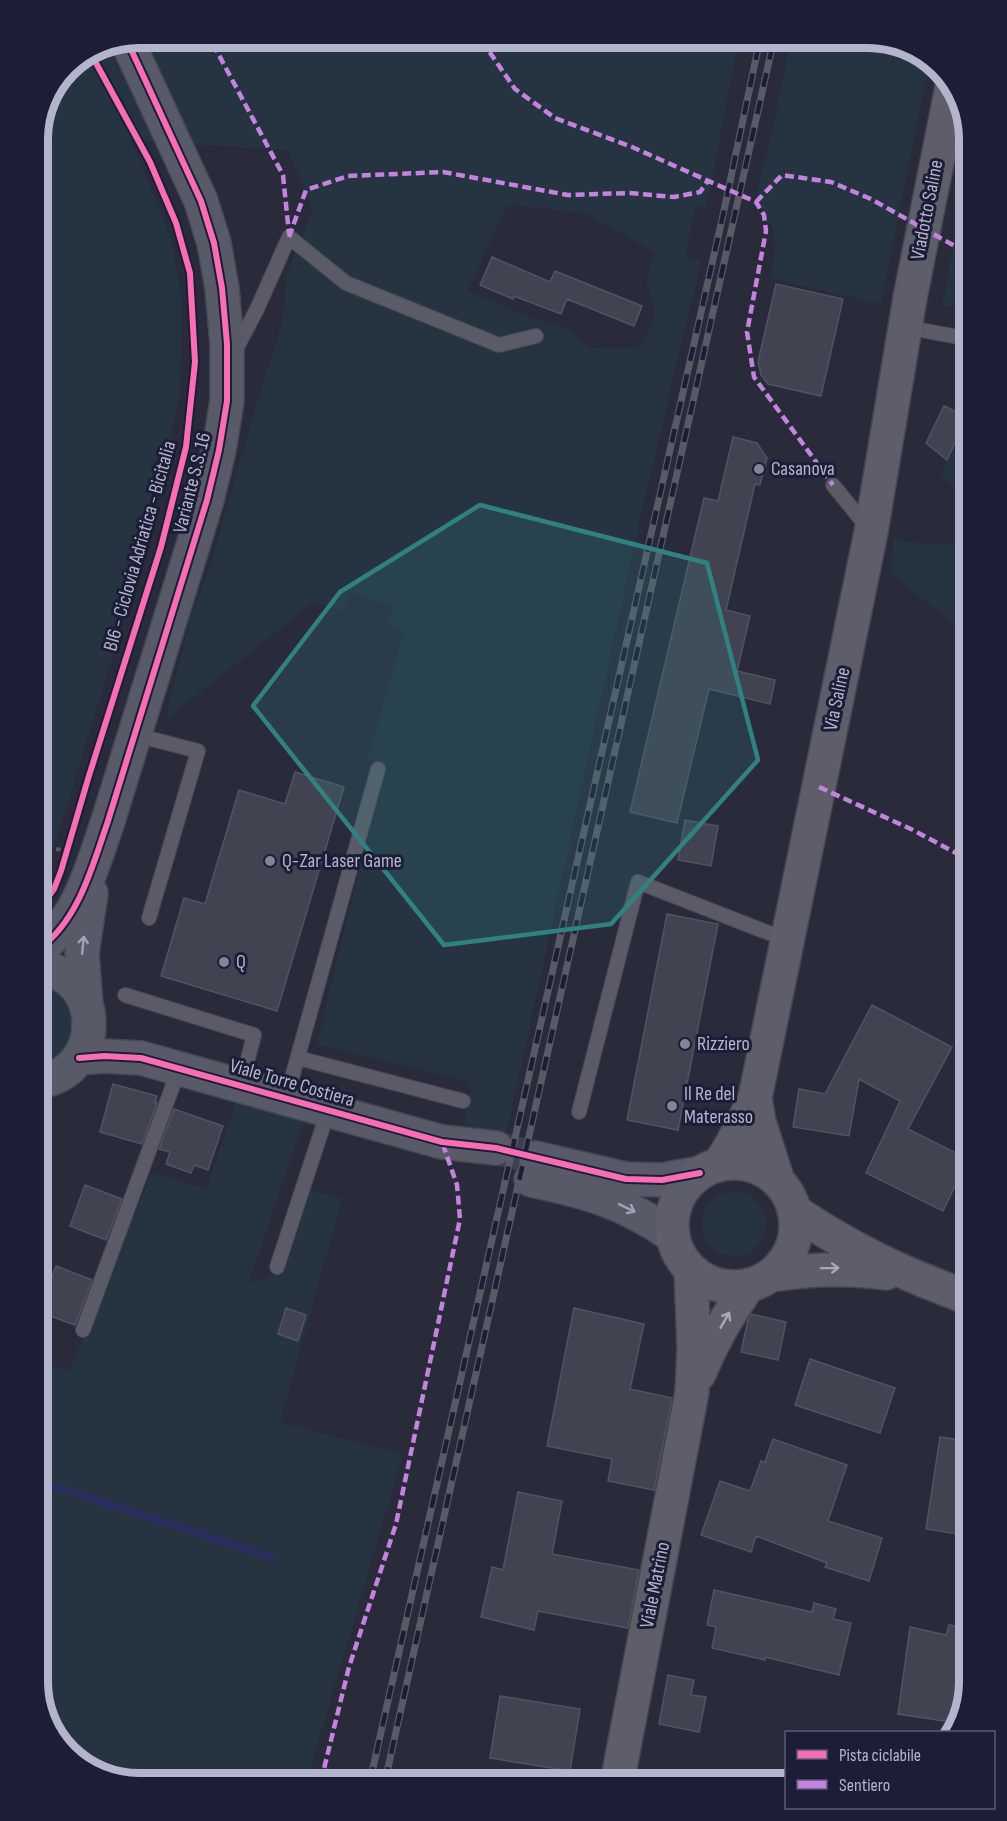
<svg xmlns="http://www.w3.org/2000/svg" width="1007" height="1821" font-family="'Sofia Sans Condensed',sans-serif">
<rect width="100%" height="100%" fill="#292b3b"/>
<!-- green -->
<path fill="#263442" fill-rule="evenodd" d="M875 38 930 59 881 304 771 278C779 235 776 234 756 196L767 156 791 39Z
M739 39 706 208 695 206 685 257 701 261 641 515 506 1135 464 1124 471 1082 317 1044 385 764 367 760 404 630 387 624 394 607 350 592 343 611 314 602 166 719 190 617 210 567 263 382 283 323 287 272 313 211 288 150 131 140 172 242 181 297 180 392 152 527 57 838 38 886V133L68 67 101 45ZM507 204 587 214 654 252 647 281 655 314 641 347 589 349 573 331 528 317 468 291Z
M969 163V300L942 308Z
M969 418V501L941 475Z
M969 534V635L890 573 894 538 911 543 948 545Z
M38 977 75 1005 71 1050 38 1071Z
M237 1100 304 1120 248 1284 283 1271 311 1190 342 1199 280 1422 403 1455 306 1782 133 1783 82 1766 45 1721 38 1682V1362L69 1371 152 1173 206 1189Z
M702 1224a32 32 0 1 1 64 0a32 32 0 1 1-64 0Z"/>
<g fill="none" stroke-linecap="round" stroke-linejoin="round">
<!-- stream -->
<path stroke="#2c2f5e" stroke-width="8" d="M38 1481 274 1558"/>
</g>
<!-- building -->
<path fill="#414350" stroke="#525362" stroke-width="1.5" d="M492 257 550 282 555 271 642 306 634 326 567 299 561 314 514 296 513 299 480 285Z
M776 284 843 299 821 396 768 384 761 375 758 362Z
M944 406 967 417 947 460 926 443Z
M733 437 757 443 767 458 760 485 755 484 726 610 750 616 737 671 775 680 770 704 709 689 677 823 630 812 704 498 718 501Z
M295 772 344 787 277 1011 161 976 184 898 205 904 239 790 285 804Z
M685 820 718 826 711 866 678 860Z
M667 914 718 924 678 1130 627 1120Z
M872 1005 952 1047 908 1129 968 1159 943 1211 866 1173 900 1101 859 1079 849 1136 793 1127 799 1089 825 1094Z
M113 1084 157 1096 155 1103H157L142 1144 100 1132Z
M174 1109 223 1126 208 1170 194 1165 191 1173 166 1164 170 1152 159 1149Z
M85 1185 122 1199 106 1240 70 1226Z
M56 1266 92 1280 75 1325 39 1312Z
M286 1308 306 1315 298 1341 278 1334Z
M574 1308 644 1324 630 1389 672 1398 654 1490 608 1481 612 1459 547 1446Z
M751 1314 786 1322 778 1360 741 1352 748 1320Z
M810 1359 895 1388 880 1433 795 1405Z
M940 1437 969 1441V1507L967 1506 963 1535 926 1529Z
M773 1439 847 1465 828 1521 882 1538 869 1581 825 1567 827 1563 756 1536 751 1552 701 1535 720 1481 750 1491 761 1461 765 1462Z
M518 1492 562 1501 552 1554 639 1570 628 1628 538 1611 534 1630 481 1617 492 1567 503 1570Z
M714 1590 812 1612 814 1603 836 1609 833 1619 851 1623 839 1675 765 1657V1660L712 1648 716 1627 707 1625Z
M949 1625 969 1628 957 1723 898 1714 910 1627 946 1635Z
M668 1675 694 1680 691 1695 706 1697 699 1732 659 1724Z
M500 1696 580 1709 570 1771 490 1758Z"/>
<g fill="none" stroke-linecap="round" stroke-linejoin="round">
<!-- secondary-tunnel -->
<path stroke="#3e4051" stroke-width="33" stroke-dasharray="33 16" stroke-linecap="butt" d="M496 1148 536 1158"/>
<!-- lane casing -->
<g stroke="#464754" stroke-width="16">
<path id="lane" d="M905 327 969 339
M235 351 257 309 289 237 346 283 499 345 536 336
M833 485 868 528
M136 735 198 751 149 918
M125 995 254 1035 241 1086
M298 1058 463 1101
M286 1099 378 769
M579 1112 638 882 787 940
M38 1159 39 1154 38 1153
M277 1267 328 1111
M83 1330 179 1069"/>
</g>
<!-- secondary casing -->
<g stroke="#464754" stroke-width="36">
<path id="secondary" d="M38 950C79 920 92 867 108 821L207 500 219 450 227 401V344L222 288 214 243 201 201 129 45
M86 1004 82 953 91 893
M79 1058 104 1056 141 1058 442 1142 496 1148
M38 1082C106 1072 106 975 38 967
M536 1158 626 1179 662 1180 700 1173
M531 1180C588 1192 625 1202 673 1236"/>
</g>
<!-- primary casing -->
<g stroke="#454654" stroke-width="36">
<path id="primary" d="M755 1098 759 1122 778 1181
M672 1225a62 62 0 1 1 124 0a62 62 0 1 1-124 0Z
M719 1165 733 1142 755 1098 871 532 910 298 952 87
M794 1211C853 1251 904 1274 969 1298
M772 1275C813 1269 845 1268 886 1273
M699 1374C712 1342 728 1314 748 1286
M618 1778 692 1392 694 1348 691 1270"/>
</g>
<!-- path -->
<path stroke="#585a66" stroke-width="4" stroke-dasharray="4.5 4.5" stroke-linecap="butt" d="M38 848 67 850"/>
<!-- lane -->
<use href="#lane" stroke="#5b5b68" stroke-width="14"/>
<!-- secondary -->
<use href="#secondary" stroke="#595a67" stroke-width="33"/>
<!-- primary -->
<use href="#primary" stroke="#5d5e6a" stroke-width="33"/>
<!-- rail casing -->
<g stroke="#585a66" stroke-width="7">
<path id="rail" d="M370 1781 723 215 760 39
M385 1781 774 39"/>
</g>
<!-- rail -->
<use href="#rail" stroke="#1c1d37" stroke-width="4.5" stroke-dasharray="14" stroke-linecap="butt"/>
<!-- quiet -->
<path stroke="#c483df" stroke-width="4.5" stroke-dasharray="9 4.5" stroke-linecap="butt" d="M482 41 515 89 555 118 632 147 756 202 764 215 766 231 747 332 754 377 833 485
M213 44 283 175 289 234
M756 202 782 175 831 182 871 199 969 254
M289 237 306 190 348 176 443 172 568 195 629 193 674 197 700 192 707 182
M819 787 913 830 969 860
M321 1781 349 1667 396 1524 460 1219 457 1185 442 1142"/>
<!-- cycleway casing -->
<g stroke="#1c1d37" stroke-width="10">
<path id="cycleway" d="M38 911 54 889 61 871 88 779 161 547 186 447 195 362 190 273 176 223 150 162 90 52
M38 950C79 920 92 867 108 821L207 500 219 450 227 401V344L222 288 214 243 201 201 129 45
M79 1058 104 1056 141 1058 442 1142 496 1148 626 1179 662 1180 700 1173"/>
</g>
<!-- cycleway -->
<use href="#cycleway" stroke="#f96db3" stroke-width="6"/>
</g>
<!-- one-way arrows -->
<defs><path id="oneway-shaft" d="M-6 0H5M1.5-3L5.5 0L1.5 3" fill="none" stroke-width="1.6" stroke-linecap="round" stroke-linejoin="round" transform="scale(1.5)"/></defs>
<g stroke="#a2a2b8">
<use href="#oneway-shaft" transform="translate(83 945) rotate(-84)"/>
<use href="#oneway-shaft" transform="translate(627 1208) rotate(26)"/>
</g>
<g stroke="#a7a7bd">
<use href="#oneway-shaft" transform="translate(830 1268) rotate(-1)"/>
<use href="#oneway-shaft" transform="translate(725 1320) rotate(-60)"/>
</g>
<!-- marked area -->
<path fill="#308281" fill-opacity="0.2" stroke="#308281" stroke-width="4.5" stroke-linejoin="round" d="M480 505 707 563 758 760 611 924 444 945 253 706 340 592Z"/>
<!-- markers -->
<g fill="#838499" stroke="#1c1d37" stroke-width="2">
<circle cx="759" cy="469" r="6"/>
<circle cx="270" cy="861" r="6"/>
<circle cx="224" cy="962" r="6"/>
<circle cx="685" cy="1044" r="6"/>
<circle cx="672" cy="1106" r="6"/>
</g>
<g text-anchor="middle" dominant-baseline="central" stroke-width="6" stroke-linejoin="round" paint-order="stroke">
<!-- street labels -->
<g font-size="20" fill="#b4b4cc" stroke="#1c1d37">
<text transform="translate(927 210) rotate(-79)">Viadotto Saline</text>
<text transform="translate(192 483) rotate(-76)">Variante S.S. 16</text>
<text transform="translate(140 546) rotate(-74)">BI6 - Ciclovia Adriatica - Bicitalia</text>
<text transform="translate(837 699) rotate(-78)">Via Saline</text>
<text transform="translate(292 1083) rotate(16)">Viale Torre Costiera</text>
<text transform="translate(655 1585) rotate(-79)">Viale Matrino</text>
</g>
<!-- poi labels -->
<g font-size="20" fill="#b4b4cc" stroke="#1c1d37" text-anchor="start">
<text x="771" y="469">Casanova</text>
<text x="282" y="861">Q-Zar Laser Game</text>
<text x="236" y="962">Q</text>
<text x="697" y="1044">Rizziero</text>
<text x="684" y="1094">Il Re del<tspan x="684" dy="23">Materasso</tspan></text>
</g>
</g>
<!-- crop -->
<path d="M0 0H1007V1821H0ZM139 48H868A91 91 0 0 1 959 139V1682A91 91 0 0 1 868 1773H139A91 91 0 0 1 48 1682V139A91 91 0 0 1 139 48Z" fill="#1c1d37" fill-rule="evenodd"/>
<path fill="none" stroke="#b4b4cc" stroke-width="8" d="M139 48H868A91 91 0 0 1 959 139V1682A91 91 0 0 1 868 1773H139A91 91 0 0 1 48 1682V139A91 91 0 0 1 139 48Z"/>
<!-- legend -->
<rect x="785" y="1731" width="210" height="78" fill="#1c1d37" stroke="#595973" stroke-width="1.5"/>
<rect x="797" y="1750" width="30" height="9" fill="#f96db3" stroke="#595973" stroke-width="1.5"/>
<text x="839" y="1761" font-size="18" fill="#b4b4cc">Pista ciclabile</text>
<rect x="797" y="1780" width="30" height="9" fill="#c483df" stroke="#595973" stroke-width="1.5"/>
<text x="839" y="1791" font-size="18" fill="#b4b4cc">Sentiero</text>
</svg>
